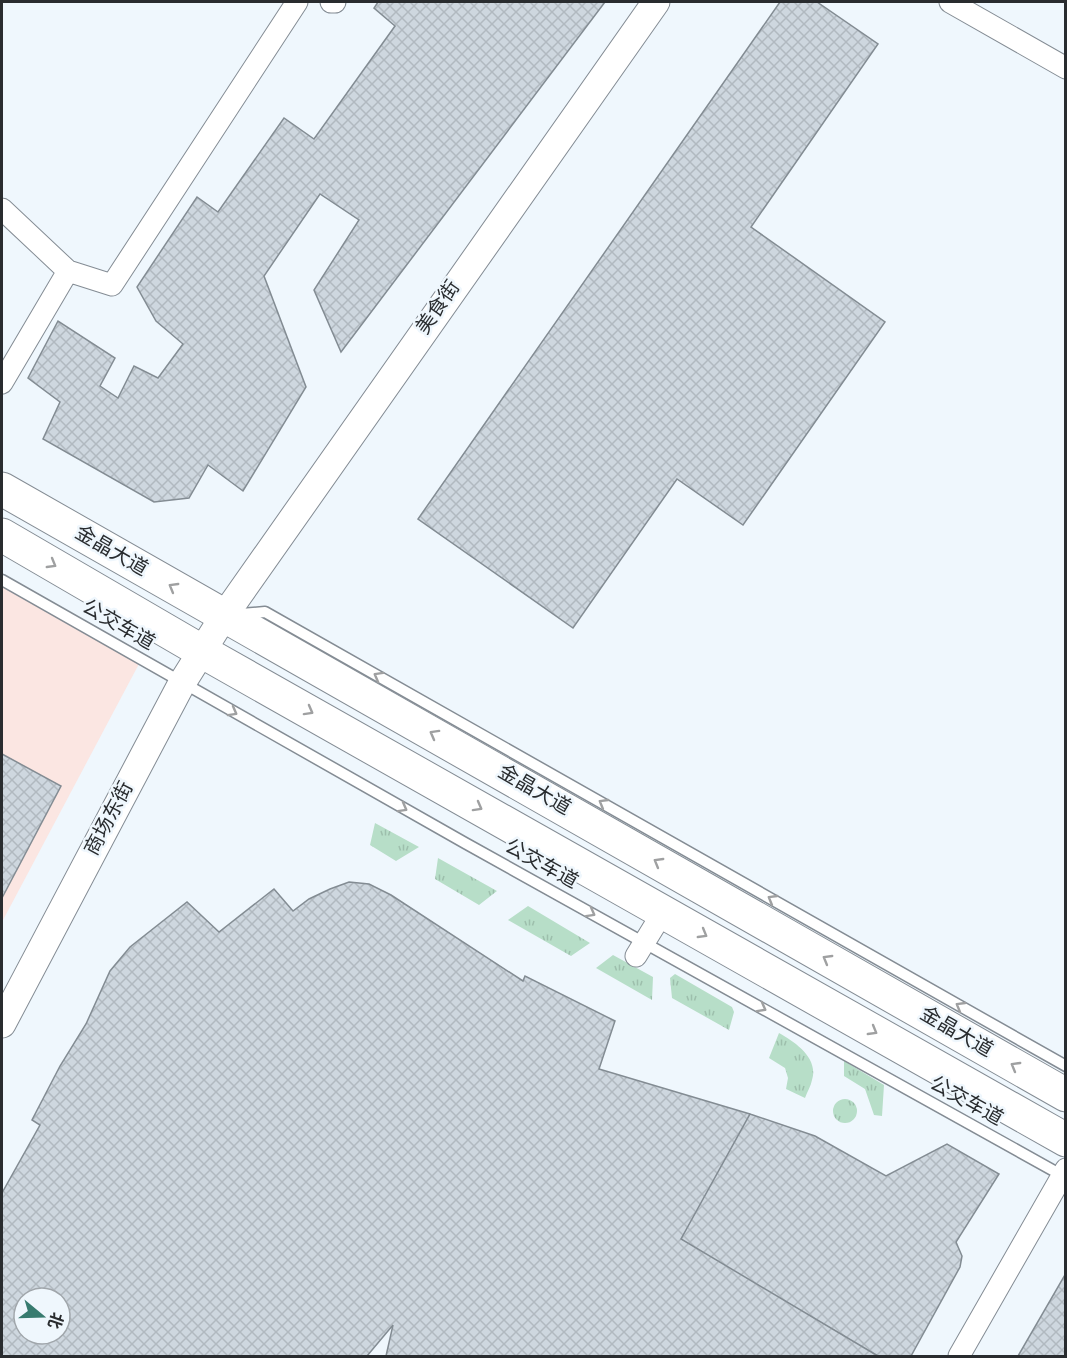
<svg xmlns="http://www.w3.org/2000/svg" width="1067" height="1358" font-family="Overpass,'Noto Sans SC',sans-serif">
<defs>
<pattern id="grass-tufts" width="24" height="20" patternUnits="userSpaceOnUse" patternTransform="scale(1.5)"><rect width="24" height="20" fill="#b7dec8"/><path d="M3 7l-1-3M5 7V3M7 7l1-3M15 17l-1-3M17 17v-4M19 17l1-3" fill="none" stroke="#9dbfac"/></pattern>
<pattern id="building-cross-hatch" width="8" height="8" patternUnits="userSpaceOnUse" patternTransform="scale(1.5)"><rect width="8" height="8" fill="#ced7df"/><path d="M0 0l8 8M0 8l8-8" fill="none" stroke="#b1b9c0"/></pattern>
</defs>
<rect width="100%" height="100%" fill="#eff7fd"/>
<!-- commercial -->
<path fill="#fbe6e2" d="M2 585 140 662 2 922Z"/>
<!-- grass -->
<path fill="url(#grass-tufts)" d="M375 823 419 847 396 861 370 845Z
M438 858 497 891 479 905 435 879Z
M528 906 590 943 571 956 508 920Z
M613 955 653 977 652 1000 596 968Z
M675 974 732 1007 734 1012 729 1030 672 998 670 978Z
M779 1033C795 1042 819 1058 812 1080 811 1086 807 1092 805 1098L786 1089 788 1078 785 1068 769 1058Z
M844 1061 884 1085 882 1116 874 1115 865 1089 844 1076Z
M833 1111a12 12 0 1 1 24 0a12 12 0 1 1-24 0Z"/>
<!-- building -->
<path fill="url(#building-cross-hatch)" stroke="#838c93" stroke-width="1.5" fill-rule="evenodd" d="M378 2H605L341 352 314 290 359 220 320 194 264 276 306 387 243 491 208 465 189 498 154 502 43 439 60 402 28 378 58 321 115 358 100 386 118 398 134 366 158 378 183 344 156 321 137 287 197 197 218 212 284 118 314 139 395 26 374 8Z
M780 2H817L878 44 751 227 885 322 743 525 677 479 573 628 418 519Z
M2 754 61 786 2 898Z
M349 882 369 884 391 895 523 981 525 976 615 1021 599 1069 750 1114 681 1239 878 1356H386L393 1325 367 1356H2V1193L40 1125 32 1120 60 1066 86 1024 110 971 130 947 187 902 219 932 274 889 293 911 309 899 330 889ZM24 1298H60V1334H24Z
M750 1114 815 1136 886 1176 947 1144 999 1174 956 1242 962 1256 960 1267 911 1356H878L681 1239Z
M1066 1273V1356H1018Z"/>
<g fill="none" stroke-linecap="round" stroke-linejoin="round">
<!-- service casing -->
<g stroke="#848c94" stroke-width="13">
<path id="service" d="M2 580 465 843 1065 1177
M241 614 265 612 1066 1066"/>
</g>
<!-- minor casing -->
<g stroke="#848c94" stroke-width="23">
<path id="minor" d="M331 2H335
M950 2 1066 68
M2 209 68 271
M2 383 68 271 112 285 297 2
M636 956 663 912
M959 1356 1066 1169"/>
</g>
<!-- tertiary casing -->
<g stroke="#848c94" stroke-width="29">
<path id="tertiary" d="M2 1024 182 683 224 616 656 2"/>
</g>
<!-- primary casing -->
<g stroke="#848c94" stroke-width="35">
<path id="primary" d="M2 489 1066 1095
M2 535 203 652 1066 1140"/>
</g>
<!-- service -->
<use href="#service" stroke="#fff" stroke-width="10"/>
<!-- minor -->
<use href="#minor" stroke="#fff" stroke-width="21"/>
<!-- tertiary -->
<use href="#tertiary" stroke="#fff" stroke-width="27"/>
<!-- primary -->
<use href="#primary" stroke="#fff" stroke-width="33"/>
</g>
<!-- one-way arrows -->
<defs><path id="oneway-chevron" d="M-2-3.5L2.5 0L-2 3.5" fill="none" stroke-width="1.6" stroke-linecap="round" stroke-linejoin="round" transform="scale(1.5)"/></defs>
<g stroke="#9fa0a1">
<use href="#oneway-chevron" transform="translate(52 564) rotate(30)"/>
<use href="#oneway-chevron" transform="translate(173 587) rotate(-150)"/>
<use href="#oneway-chevron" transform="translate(378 676) rotate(-151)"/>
<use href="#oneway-chevron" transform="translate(309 711) rotate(29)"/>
<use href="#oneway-chevron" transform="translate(233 712) rotate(29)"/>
<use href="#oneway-chevron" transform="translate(434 734) rotate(-151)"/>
<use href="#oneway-chevron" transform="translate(603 803) rotate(-150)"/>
<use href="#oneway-chevron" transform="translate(478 807) rotate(29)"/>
<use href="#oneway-chevron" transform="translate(403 808) rotate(29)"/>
<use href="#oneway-chevron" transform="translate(658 862) rotate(-150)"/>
<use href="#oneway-chevron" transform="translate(772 899) rotate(-150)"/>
<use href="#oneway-chevron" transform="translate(591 913) rotate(29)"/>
<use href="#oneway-chevron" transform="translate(703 934) rotate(30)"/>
<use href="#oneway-chevron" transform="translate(827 959) rotate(-150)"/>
<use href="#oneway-chevron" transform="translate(960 1006) rotate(-150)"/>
<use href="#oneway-chevron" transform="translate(762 1008) rotate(29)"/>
<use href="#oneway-chevron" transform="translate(873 1031) rotate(30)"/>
<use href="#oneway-chevron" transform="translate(1015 1066) rotate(-150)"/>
</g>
<g text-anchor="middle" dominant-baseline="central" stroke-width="5" stroke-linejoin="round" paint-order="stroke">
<!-- street labels -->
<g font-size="20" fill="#292c2f" stroke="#eff7fd">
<text transform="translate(439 308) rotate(-55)">美食街</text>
<text transform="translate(111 552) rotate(30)">金晶大道</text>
<text transform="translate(118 626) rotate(30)">公交车道</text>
<text transform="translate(534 791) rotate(30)">金晶大道</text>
<text transform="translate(110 819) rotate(-62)">商场东街</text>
<text transform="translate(541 865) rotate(29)">公交车道</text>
<text transform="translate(956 1033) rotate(30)">金晶大道</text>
<text transform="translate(966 1102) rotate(29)">公交车道</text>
</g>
</g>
<!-- border -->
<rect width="1067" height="1358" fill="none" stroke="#292c2f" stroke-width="6"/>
<!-- north arrow -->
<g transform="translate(42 1316) rotate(109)"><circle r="28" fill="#eff7fd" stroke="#a0a6ab" stroke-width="1.5"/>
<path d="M0-4.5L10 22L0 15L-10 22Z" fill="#377b6f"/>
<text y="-9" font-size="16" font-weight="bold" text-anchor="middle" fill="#292c2f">北</text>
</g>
</svg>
